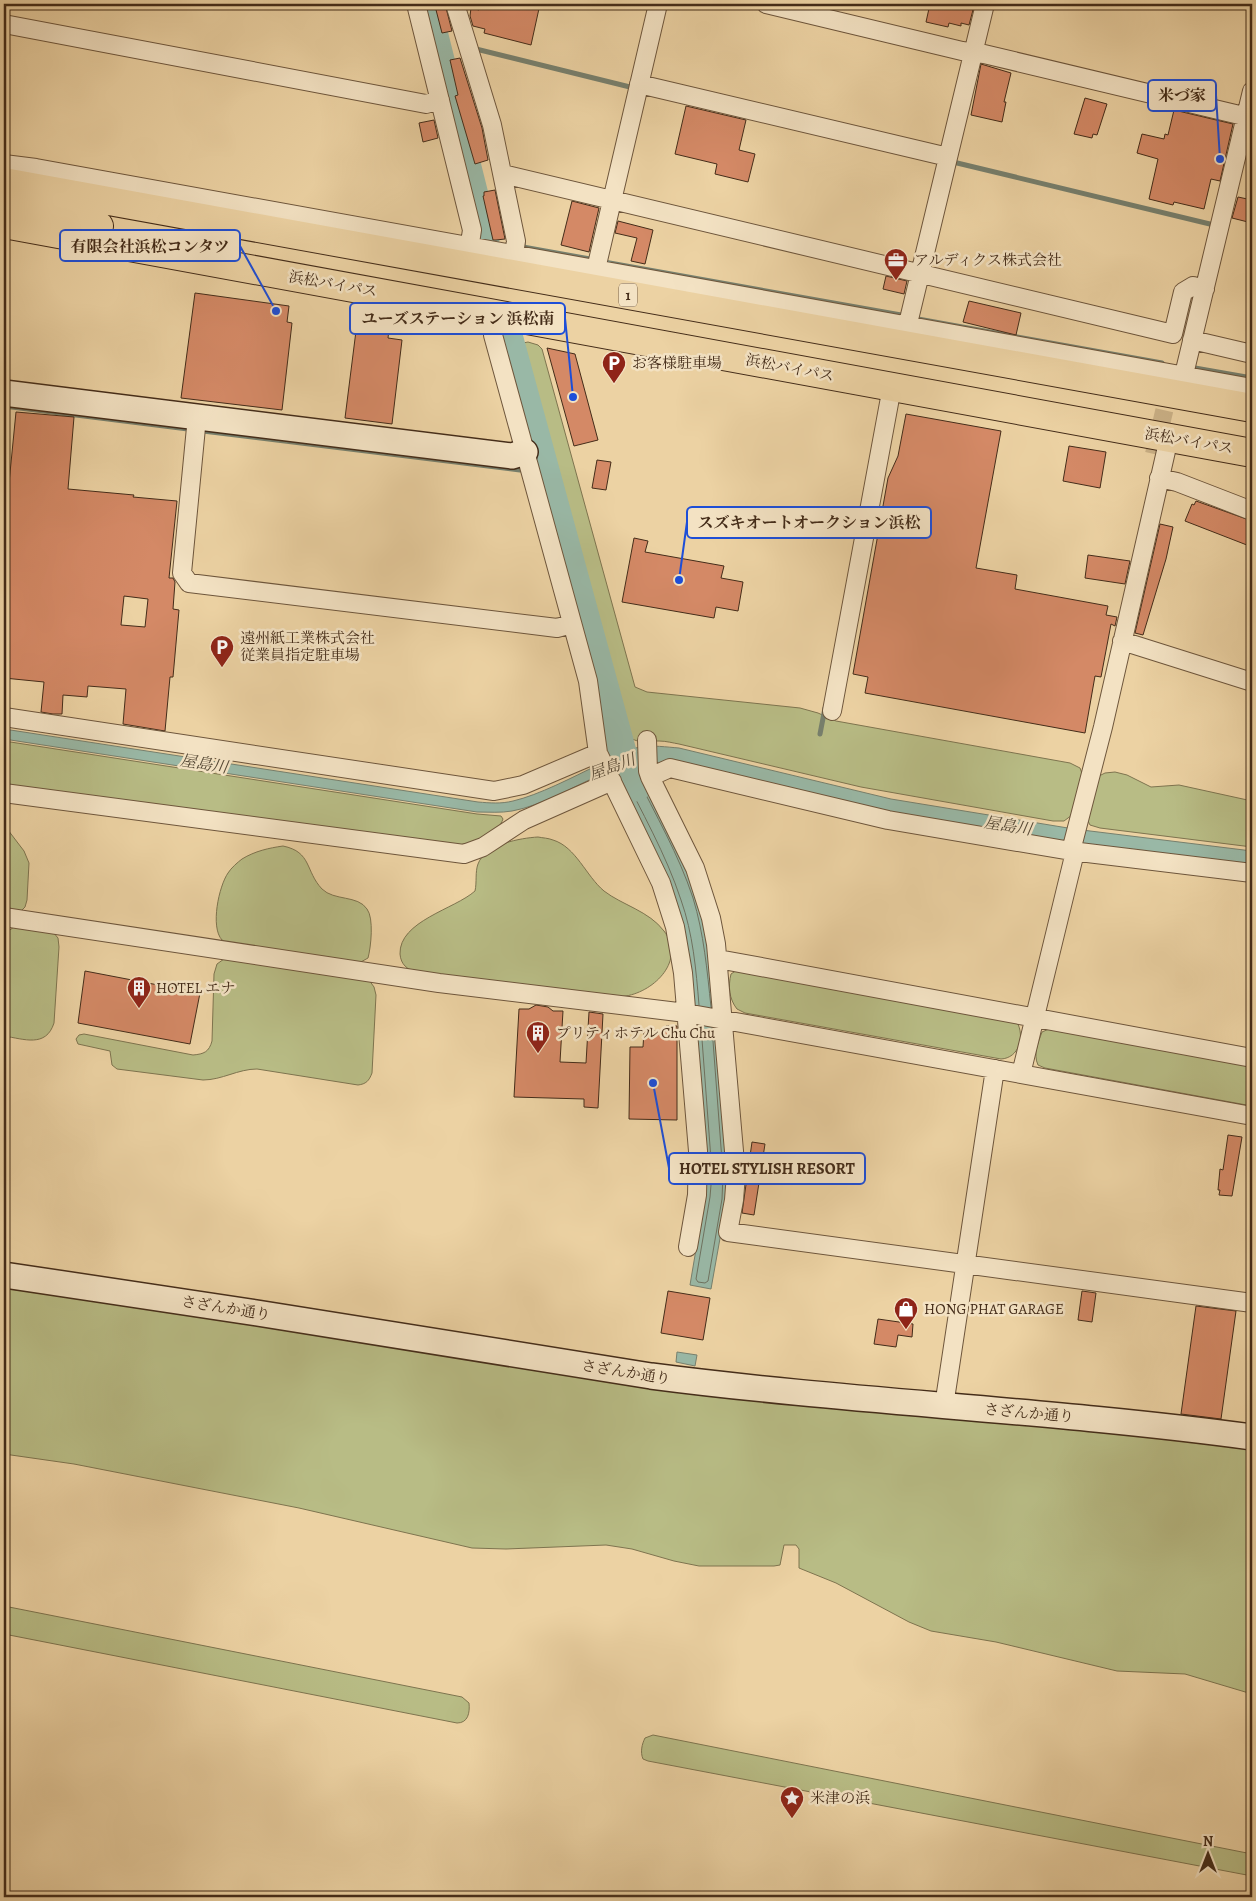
<svg xmlns="http://www.w3.org/2000/svg" width="1256" height="1901" font-family="Alegreya,'Noto Serif JP',serif">
<rect width="100%" height="100%" fill="#ecd2a3"/>
<filter id="stains"><feTurbulence type="fractalNoise" baseFrequency=".004" numOctaves="4"/><feColorMatrix values="0 0 0 0 .2 0 0 0 0 .09 0 0 0 0 .02 0 0 0 .5 -.17"/></filter>
<radialGradient id="worn" r=".72"><stop offset=".6" stop-color="#630" stop-opacity="0"/><stop offset="1" stop-color="#630" stop-opacity=".3"/></radialGradient>
<!-- green -->
<path fill="#b8bc85" stroke="#7e744f" d="M528 342 538 345 542 349 635 687 647 692 800 708 818 713 836 721 1070 763 1080 768 1083 776 1072 815 1064 821H1053L861 787 679 744C673 743 666 741 659 741 643 741 633 745 624 730L519 350 523 343Z
M4 741 477 814 501 816 503 819C498 834 476 842 463 847L4 786Z
M1115 772 1127 775 1151 787 1179 785 1252 801V847L1100 828 1090 825 1086 817 1097 777 1105 773Z
M4 802 8 808V830L24 851 29 863 27 900 25 907 20 912 4 911Z
M538 837C543 838 548 838 553 840 576 847 586 876 604 891 622 905 649 911 664 931 686 960 655 991 626 996 620 997 613 997 607 997L417 973C407 969 401 965 400 954 399 921 455 909 475 891 477 882 475 872 478 864 485 844 521 838 538 837Z
M283 846C312 852 305 871 322 889 334 901 358 895 367 909 374 918 371 947 368 958L359 963 232 945C230 944 224 942 222 940 210 927 219 886 228 873 231 868 238 862 242 859 255 851 269 848 283 846Z
M14 927 53 932 58 938 59 947 54 1023C46 1048 24 1039 4 1036V940L7 932Z
M224 959 369 980 374 987 376 995 372 1073C369 1081 366 1084 358 1085L257 1069C238 1069 222 1080 203 1080L117 1069 112 1065 110 1051 78 1044 76 1039 79 1035 84 1034 193 1055C204 1054 209 1052 212 1041L214 974 217 964Z
M737 970 1017 1022C1025 1037 1019 1058 1001 1059L745 1013 737 1009C729 999 728 986 731 974Z
M1049 1029 1252 1065V1106L1045 1068 1038 1065C1033 1054 1038 1043 1042 1032Z
M4 1288 255 1325 649 1388C850 1414 1052 1422 1252 1449V1694L1185 1674 1117 1671 996 1642 931 1631 909 1622 836 1583 799 1568V1549L796 1545H784L780 1565 774 1566H699L674 1561 632 1549 606 1545 506 1549 472 1548 299 1508 74 1464 4 1454Z
M4 1606 462 1697 469 1703C470 1713 468 1723 457 1723L4 1634Z
M653 1735 1252 1854V1876L648 1761 643 1759C640 1752 642 1744 645 1738Z"/>
<!-- water -->
<path fill="#99b8a6" stroke="#77806e" d="M4 729 478 802C490 803 501 804 513 801 539 795 573 777 598 765 612 759 624 750 640 747 653 745 666 747 679 748L891 799 1074 829 1252 851V866L1072 844 888 813 676 762 642 765 688 871 697 895 709 945 728 1150 727 1199 711 1289 690 1285 705 1196 707 1174 691 972 683 925 668 880 604 773C577 785 541 806 512 811 501 813 489 812 477 812L4 739Z
M677 1352 697 1355 695 1366 676 1362Z"/>
<g fill="none" stroke-linecap="round" stroke-linejoin="round">
<!-- shore -->
<path stroke="#6e7260" stroke-width="1" d="M637 753 624 757 616 761 615 764 620 768C641 811 666 854 681 900 693 934 696 969 699 1005
M638 762 635 773C655 814 679 855 693 898 704 934 707 970 711 1007
M701 1026 712 1173 710 1197 696 1279 698 1282 705 1283 708 1281 722 1199 723 1174 712 1028"/>
<!-- stream -->
<path stroke="#77806e" stroke-width="5" d="M476 49 634 88
M953 162 1214 225
M523 243V247L590 259
M604 262 901 315
M918 319 1162 363
M1195 368 1252 378
M4 406 188 429
M203 431 520 470
M541 473H546
M820 734 825 708"/>
<!-- river -->
<path stroke="#99b8a6" stroke-width="29" d="M426 4 485 239
M509 339 624 759 636 787"/>
</g>
<!-- building -->
<path fill="#d48966" stroke="#442c19" fill-rule="evenodd" d="M445 4 452 31 442 33 435 6Z
M480 4H540L531 45 484 33 485 29 473 26 470 16 471 8 479 10Z
M930 4H955L973 10 969 25 961 23V26L949 23 948 27 926 22Z
M460 58 482 128 488 160 475 164 455 96 458 95 450 60Z
M981 64 1011 73 1004 102H1006L1002 122 971 115Z
M1085 98 1107 104 1097 135 1093 134 1092 138 1074 134Z
M686 106 746 120 739 150 755 154 748 182 715 174 717 164 675 154Z
M1174 110 1233 124 1220 181 1211 179 1204 209 1174 202 1173 205 1149 199 1158 159 1137 153 1142 134 1164 139 1165 134 1168 135Z
M434 120 438 138 423 142 419 123Z
M495 190 505 239 496 240H493L483 196H484V192Z
M1238 197 1252 200V223L1232 218Z
M572 201 599 208 589 252 561 245Z
M618 221 653 230 645 264 631 261 637 238 615 233Z
M886 276 907 281 904 294 883 289Z
M195 293 289 306 287 322 292 323 282 410 181 398Z
M969 301 1021 313 1016 335 963 322Z
M358 315 386 318 385 329H389L388 338 402 340 392 424 345 418Z
M547 348 575 354 598 440 574 446Z
M16 412 74 417 68 489 134 495 133 497 177 501 169 578H173L175 582 173 609 179 610 173 677H170L165 731 123 724 126 689 88 686 87 697 63 695 62 714H53L41 712 44 682 4 678V483H9ZM124 596 148 599 145 627 121 625Z
M906 414 1001 431 976 568 1017 575 1015 589 1108 606 1106 615 1117 617 1115 626 1111 624 1101 677 1095 676 1085 733 865 693 868 677 853 674 888 478 898 456Z
M1069 446 1106 452 1100 488 1063 481Z
M597 460 611 462 606 490 592 488Z
M1196 501 1252 521V547L1185 521 1192 504 1194 505Z
M1160 524 1173 527 1166 559 1143 635 1135 633Z
M634 538 648 541 645 552 724 566 721 578 743 582 738 611 716 607 714 618 622 602Z
M1088 555 1130 561 1125 584 1085 578Z
M85 971 200 993 190 1044 78 1023Z
M536 1005 548 1007 553 1011H563L560 1062 586 1063 589 1012 603 1014 598 1108 584 1107V1099L514 1097 519 1009H529Z
M666 1026H677V1120L629 1119 630 1047H643L644 1031H666Z
M1228 1135 1242 1137 1232 1196 1219 1195 1220 1190H1218L1220 1169 1223 1170Z
M752 1142 765 1144 754 1215 742 1213Z
M668 1291 710 1298 703 1340 661 1333Z
M1082 1291 1096 1293 1092 1322 1078 1320Z
M1196 1306 1236 1311 1221 1419 1181 1414Z
M878 1319 913 1324 912 1337 898 1335 896 1347 874 1344Z"/>
<g fill="none" stroke-linecap="round" stroke-linejoin="round">
<!-- street-tunnel -->
<path stroke="#cab187" stroke-width="18" stroke-dasharray="18 9" stroke-linecap="butt" d="M1154 454 1175 365"/>
<!-- street casing -->
<g stroke="#6e563c" stroke-width="20">
<path id="street" d="M416 4 472 230 468 256
M455 4 492 125 516 241 514 254
M766 4 962 51 984 54 1252 118
M4 24 426 104 440 100
M639 84 948 157
M4 164 36 168 1252 388
M503 174 1173 334 1183 292 1193 286 1205 289
M596 269 658 4
M497 314 493 335 588 681 598 753 661 883 675 927 683 973 698 1151 697 1195 688 1247
M905 336 985 4
M1192 340 1252 354
M1181 387 1252 91
M197 417 182 573 189 583 557 628 572 624
M1159 478 1177 482 1252 511
M1122 641 1252 682
M832 711 892 387
M4 717 494 791 523 785 598 753
M647 740 648 771 650 777
M4 793 464 854 483 847 524 820 612 781
M1071 851 1103 727 1169 438
M1252 873 1071 851 888 820 670 768 650 777 695 868 711 918 716 944 736 1174 734 1200 728 1232 1252 1303
M4 917 439 983 686 1013 1252 1116
M718 959 1252 1058
M1021 1074 1075 852
M944 1406 995 1069"/>
</g>
<!-- secondary casing -->
<g stroke="#442c19" stroke-width="28">
<path id="secondary" d="M4 393 512 456 525 452
M4 1275 257 1313 651 1376C851 1402 1052 1410 1252 1437"/>
</g>
<!-- highway casing -->
<g stroke="#442c19" stroke-width="30">
<path id="highway" d="M4 182 1252 408
M4 199 99 226
M4 224 1252 453"/>
</g>
<!-- street -->
<use href="#street" stroke="#f3e2c3" stroke-width="18"/>
<!-- secondary -->
<use href="#secondary" stroke="#f3e2c3" stroke-width="25"/>
<!-- highway -->
<use href="#highway" stroke="#ecd2a3" stroke-width="28"/>
</g>
<!-- icons -->
<defs>
<g id="office-pin" transform="scale(1.25)"><path d="M0 17L-7.5 6A9.5 9.5 0 1 1 7.5 6Z" fill="#8f2418" stroke="#f3e2c3"/><path d="M-6-3h4V-5.5h4V-3h4V5H-6ZM-1-4.5V-3h2v-1.5ZM-6 0V1H6V0Z" fill="#fff"/></g>
<g id="parking-pin" transform="scale(1.25)"><path d="M0 17L-7.5 6A9.5 9.5 0 1 1 7.5 6Z" fill="#8f2418" stroke="#f3e2c3"/><path d="M-3.5-5.5H1a3.5 3.5 0 0 1 0 7H-1V5.5H-3.5ZM-1-3.4V-.6H.8a1.4 1.4 0 0 0 0-2.8Z" fill="#fff"/></g>
<g id="building-pin" transform="scale(1.25)"><path d="M0 17L-7.5 6A9.5 9.5 0 1 1 7.5 6Z" fill="#8f2418" stroke="#f3e2c3"/><path d="M-4-6H4V6H1V3H-1V6H-4ZM-2.5-4.3h1.7v1.8h-1.7ZM.8-4.3h1.7v1.8H.8ZM-2.5-1h1.7V.8h-1.7ZM.8-1h1.7V.8H.8Z" fill="#fff"/></g>
<g id="shop-pin" transform="scale(1.25)"><path d="M0 17L-7.5 6A9.5 9.5 0 1 1 7.5 6Z" fill="#8f2418" stroke="#f3e2c3"/><path d="M-5-2.5h2.3a2.7 3.5 0 0 1 5.4 0H5L5.5 6h-11ZM-1.5-2.5h3a1.5 2.3 0 0 0-3 0Z" fill="#fff"/></g>
<g id="sight-pin" transform="scale(1.25)"><path d="M0 17L-7.5 6A9.5 9.5 0 1 1 7.5 6Z" fill="#8f2418" stroke="#f3e2c3"/><path d="M0-6L1.8-2.2L6-1.7L2.9 1.2L3.7 5.4L0 3.3L-3.7 5.4L-2.9 1.2L-6-1.7L-1.8-2.2Z" fill="#fff"/></g>
</defs>
<g fill-rule="evenodd">
<use href="#office-pin" x="896" y="260"/>
<use href="#parking-pin" x="614" y="363"/>
<use href="#parking-pin" x="222" y="647"/>
<use href="#building-pin" x="139" y="988"/>
<use href="#building-pin" x="538" y="1033"/>
<use href="#shop-pin" x="906" y="1309"/>
<use href="#sight-pin" x="792" y="1798"/>
</g>
<g text-anchor="middle" dominant-baseline="central" stroke-width="5" stroke-linejoin="round" paint-order="stroke">
<!-- shield labels -->
<rect fill="#f3e2c3" stroke="#78634c" stroke-width="1" x="619" y="283.5" width="18" height="23" rx="4"/>
<g font-size="14" font-weight="bold" fill="#442c19">
<text x="628" y="295">1</text>
</g>
<!-- poi labels -->
<g font-size="15" fill="#442c19" stroke="#f3e2c3" text-anchor="start">
<text x="914" y="260">アルディクス株式会社</text>
<text x="632" y="363">お客様駐車場</text>
<text x="240" y="638">遠州紙工業株式会社<tspan x="240" dy="17">従業員指定駐車場</tspan></text>
<text x="156" y="988">HOTEL エナ</text>
<text x="556" y="1033">プリティホテル Chu Chu</text>
<text x="924" y="1309">HONG PHAT GARAGE</text>
<text x="810" y="1798">米津の浜</text>
</g>
<!-- street labels -->
<g font-size="15" fill="#442c19" stroke="#f3e2c3">
<text transform="translate(333 284) rotate(10)">浜松バイパス</text>
<text transform="translate(790 368) rotate(11)">浜松バイパス</text>
<text transform="translate(1189 441) rotate(10)">浜松バイパス</text>
<text transform="translate(226 1308) rotate(9)">さざんか通り</text>
<text transform="translate(626 1372) rotate(9)">さざんか通り</text>
<text transform="translate(1029 1413) rotate(5)">さざんか通り</text>
</g>
<!-- water labels -->
<g font-size="16" font-style="italic" fill="#554835" stroke="#f3e2c3">
<text transform="translate(204 764) rotate(9)">屋島川</text>
<text transform="translate(612 767) rotate(-20)">屋島川</text>
<text transform="translate(1008 826) rotate(9)">屋島川</text>
</g>
</g>
<!-- callouts -->
<path fill="none" stroke="#1d4ed8" stroke-width="2" d="M1220 159L1216 95M276 311L240 246M573 397L565 318M679 580L687 522M653 1083L669 1168"/>
<g fill="#1d4ed8" stroke="#f3e2c3" stroke-width="2">
<circle cx="1220" cy="159" r="5"/>
<circle cx="276" cy="311" r="5"/>
<circle cx="573" cy="397" r="5"/>
<circle cx="679" cy="580" r="5"/>
<circle cx="653" cy="1083" r="5"/>
</g>
<g fill="#f3e2c3" stroke="#1d4ed8" stroke-width="2">
<rect x="1148" y="80" width="68" height="31" rx="5"/>
<rect x="60" y="230" width="180" height="31" rx="5"/>
<rect x="350" y="303" width="215" height="31" rx="5"/>
<rect x="687" y="507" width="244" height="31" rx="5"/>
<rect x="669" y="1153" width="196" height="31" rx="5"/>
</g>
<g font-size="16" text-anchor="middle" font-weight="bold" fill="#442c19">
<text x="1182" y="101">米づ家</text>
<text x="150" y="252">有限会社浜松コンタツ</text>
<text x="458" y="324">ユーズステーション 浜松南</text>
<text x="809" y="528">スズキオートオークション浜松</text>
<text x="767" y="1174">HOTEL STYLISH RESORT</text>
</g>
<!-- margin -->
<rect width="1256" height="1901" fill="none" stroke="#ecd2a3" stroke-width="20"/>
<rect x="5" y="5" width="1246" height="1891" fill="none" stroke="#442c19" stroke-width="2.5"/>
<rect x="10" y="10" width="1236" height="1881" fill="none" stroke="#442c19"/>
<!-- north arrow -->
<g transform="translate(1208 1854)" stroke="#f3e2c3" stroke-width="4" paint-order="stroke">
<path d="M0-4L9 19L0 12L-9 19Z" fill="#442c19"/>
<text y="-8" font-size="14" font-weight="bold" text-anchor="middle" fill="#442c19">N</text>
</g>
<rect width="100%" height="100%" filter="url(#stains)"/>
<rect width="100%" height="100%" fill="url(#worn)"/>
</svg>
